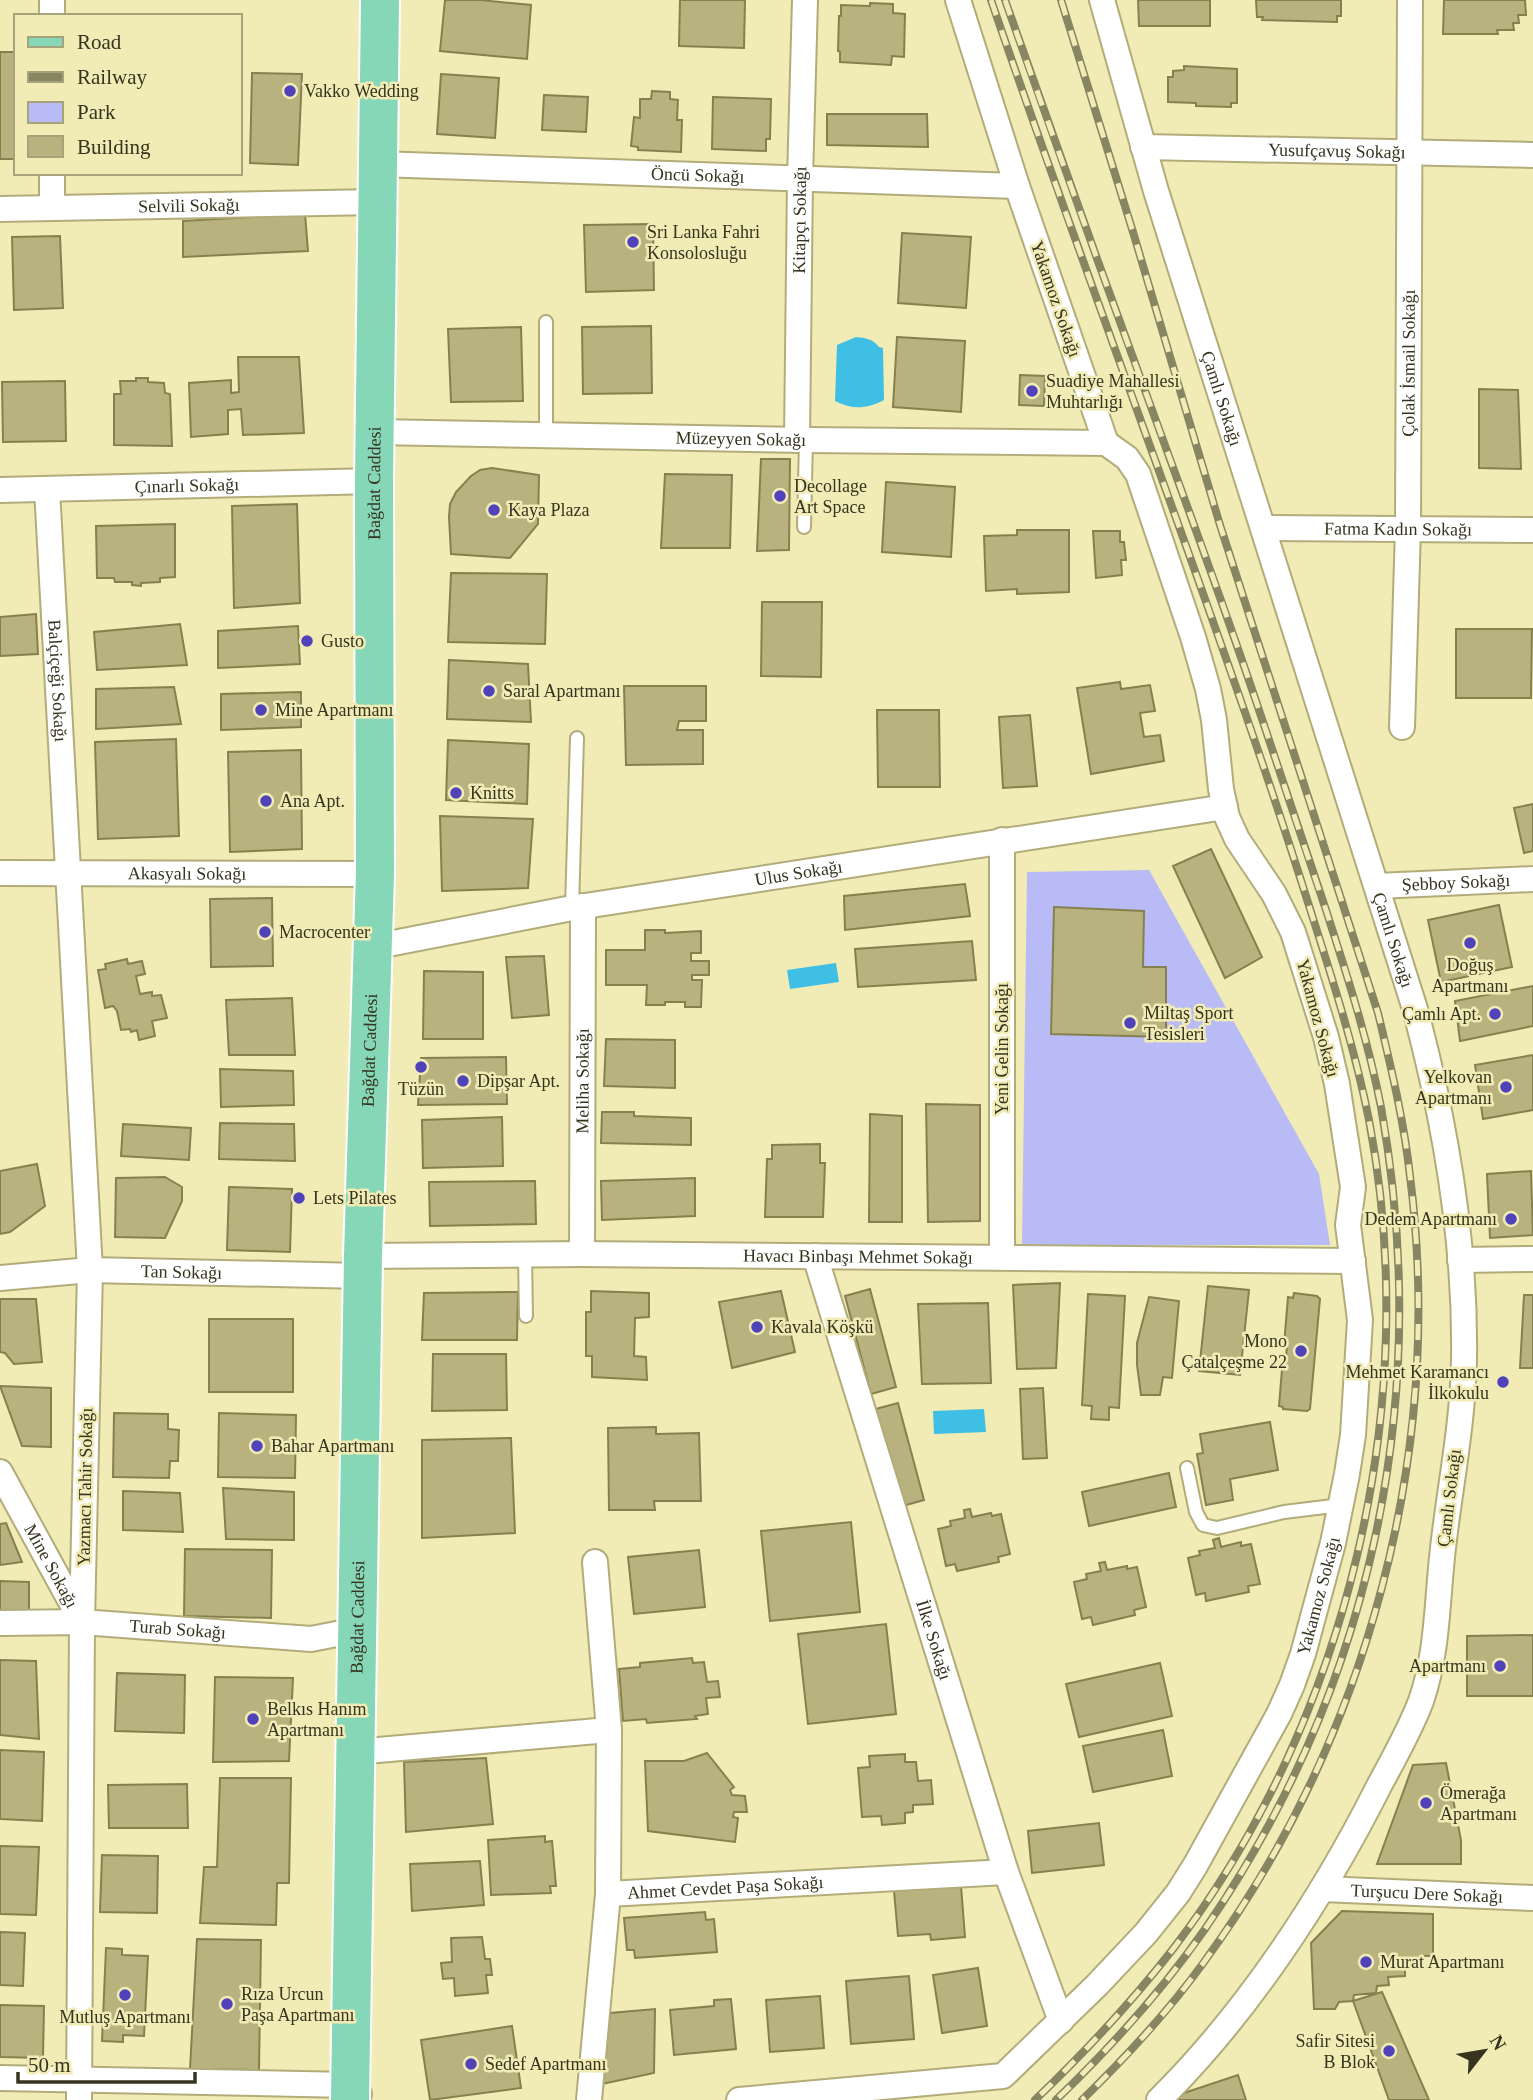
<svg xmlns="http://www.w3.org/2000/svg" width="1533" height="2100" font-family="Georgia,serif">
<rect width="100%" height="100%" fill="#f1ebb6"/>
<!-- green -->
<path fill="#b8bbf5" d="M1149 870 1319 1174 1330 1245H1022L1027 872Z"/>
<!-- water -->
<path fill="#40bfe5" d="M856 337C866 338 873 339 879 347L883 348 884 400C866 409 853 410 835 401L837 345Z
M836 963 839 982 790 989 787 970Z
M984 1409 986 1432 934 1434 933 1411Z"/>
<!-- building -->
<path fill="#b8b27f" stroke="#86804f" stroke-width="2" d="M445 0H480L531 5 527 59 440 51Z
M680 0H745L744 48 679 46Z
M1138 0H1210V26H1139Z
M1256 0H1341V16H1337V22L1262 20 1263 17H1257Z
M1444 0H1525L1526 15H1518L1519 23H1513L1514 30H1497L1498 34H1443Z
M870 3 893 4V13L905 14 904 57 892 56 891 65 840 62V52L838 51 839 16H841V5L870 6Z
M0 52H16V159H0Z
M1184 66 1237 69V103H1231V107L1196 106V103L1168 102V77H1173V71L1184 70Z
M252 73 302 74 298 165 250 163Z
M441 74 499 78 495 138 437 134Z
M652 91 670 92V99L678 100 677 120H682L681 152 638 150V147L631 146 634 117 640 118V99H651Z
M544 95 588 97 586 132 542 130Z
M713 97 771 99 770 139H766V151L712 149Z
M827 114H927L928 147 827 145Z
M305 214 308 251 183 257V221Z
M653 224 654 290 586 292 584 225Z
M902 233 971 237 966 308 898 303Z
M60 236 63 308 14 310 12 237Z
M651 326 652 393 583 394 582 327Z
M521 327 523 401 451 402 448 329Z
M897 337 965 341 961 412 893 407Z
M238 357H299L304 433 243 435 241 409 228 410V434L191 437 189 383 231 380V393L239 392Z
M1020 375 1045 376 1044 406 1019 405Z
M136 378H148V382L164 383 165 393 170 394 172 446 114 445V394H121L120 381H136Z
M65 381 66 441 3 442 2 382Z
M1479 389 1518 390 1521 469 1479 468Z
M761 459H790L789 550 757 551Z
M492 468 539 475 538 524 510 558 451 554 449 517 450 504 456 492 471 476 480 470Z
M665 474 732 475 730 548H661Z
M886 482 955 487 951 557 882 552Z
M297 504 300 603 234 608 232 506Z
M175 524V577L160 578V582L141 583V586L132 585V582H115L114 578H97L96 526Z
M1017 530H1069V592L1017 594V589L986 591 984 536 1017 535Z
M1093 531H1120V542H1124L1126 560H1121L1122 575 1096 578Z
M451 573 547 574 545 644 448 642Z
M762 602H822L821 677 761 676Z
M36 614 38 654 0 656V617Z
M180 624 187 665 97 670 94 632Z
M298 626 300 664 218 668V631Z
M1456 629H1532L1531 698H1456Z
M449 660 528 664 531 722 447 719Z
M1120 682 1121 689 1150 685 1155 711 1140 713 1144 737 1160 735 1164 761 1091 774 1077 688Z
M624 686H706V721H679L677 730H703V764L626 765Z
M174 687 181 724 96 729V689Z
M301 692V727L221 730V694Z
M877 710H939L940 787H878Z
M1030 715 1037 786 1003 788 999 717Z
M176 739 179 836 98 839 95 742Z
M448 740 529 744 527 804 446 800Z
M301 750 302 849 230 852 228 752Z
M1533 804V851L1524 853 1514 808Z
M440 816 533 819 528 888 442 891Z
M1211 849 1262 957 1225 978 1173 866Z
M965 884 970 916 845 930 844 896Z
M272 898 273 966 211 967 210 899Z
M1499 905 1512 967 1441 982 1428 920Z
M1054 907 1144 911 1143 967H1166V1037L1051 1034Z
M645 930H665V933L701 931V953H691V961H709V975H692V980H702L701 1007H685V1002H665V1005H646L647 985H606V950H645Z
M972 941 976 980 858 987 855 949Z
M544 956 549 1015 512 1018 506 957Z
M127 959 128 964 142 961 145 974 136 976 140 994 152 992V996L161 995 167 1018 152 1021 155 1036 139 1040 137 1030 131 1032 130 1029 121 1030 117 1011 113 1006 105 1008 98 970 106 969 105 964Z
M424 971 483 972V1039H423Z
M1533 986V1026L1460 1041 1455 1001Z
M292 998 295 1055H229L226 1000Z
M606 1039 675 1040V1088L604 1086Z
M1533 1055V1110L1483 1119 1475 1065Z
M506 1057 507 1104 418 1105 421 1058Z
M220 1069 293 1071 294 1105 221 1107Z
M926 1104 980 1105V1221L928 1222Z
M602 1112H634V1116L691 1118V1145L601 1143Z
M870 1114 902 1116V1222H869Z
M502 1117 503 1166 423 1168 422 1120Z
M220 1123 294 1124 295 1161 219 1159Z
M123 1124 191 1128 189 1160 121 1156Z
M820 1144V1163H825L823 1217H765L767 1159H772V1145Z
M37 1164 45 1206 10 1232 0 1234V1171Z
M1531 1171 1533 1235 1490 1238 1487 1174Z
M165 1177 182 1187V1201L165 1238 115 1237 116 1178Z
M695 1178V1216L602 1220 601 1181Z
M535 1181 536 1224 430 1226 429 1182Z
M229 1187 292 1189 290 1252 227 1250Z
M1060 1283 1056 1368 1017 1369 1013 1285Z
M1208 1286 1249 1290 1240 1375 1199 1371Z
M870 1289 896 1387 871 1394 845 1296Z
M591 1291 649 1293V1317L635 1318 634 1356 646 1357 647 1380 592 1377V1356H586V1312H591Z
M781 1291 795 1352 732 1368 719 1302Z
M518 1292 517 1340H422L424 1293Z
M1294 1293 1317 1296 1320 1299 1310 1409 1307 1411 1283 1409V1407L1279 1406 1283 1357H1286L1287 1345H1284L1288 1297 1293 1298Z
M1088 1294 1125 1296 1119 1408 1109 1407V1420L1091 1419 1092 1406 1082 1405Z
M1524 1295H1533V1368H1520Z
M1149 1297 1179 1301 1172 1378 1163 1377 1160 1395H1141L1137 1365V1343Z
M0 1299H36L42 1362 14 1364 5 1353 0 1352Z
M988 1303 991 1383 922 1384 918 1304Z
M209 1319H293V1392H209Z
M433 1354H506L507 1410 432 1411Z
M0 1386 51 1388V1447L22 1446Z
M1043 1388 1047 1458 1023 1459 1020 1389Z
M898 1403 924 1500 899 1507 872 1410Z
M114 1413 168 1414V1429L179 1430 178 1461H170L169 1478 113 1477Z
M219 1413 296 1415 295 1478 218 1477Z
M1270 1422 1278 1470 1230 1479 1233 1500 1206 1505 1197 1454 1203 1453 1200 1434Z
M656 1427V1434L699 1433 701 1501H654L655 1510H609L608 1428Z
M511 1438 515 1533 422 1538V1440Z
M1169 1473 1176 1507 1089 1526 1082 1492Z
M223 1488 294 1492V1540L226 1539Z
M123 1491 180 1493 183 1532 123 1530Z
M970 1509 972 1517 991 1513 992 1516 1001 1514 1010 1554 998 1557 999 1562 957 1571 955 1564 946 1566 938 1529 951 1526 950 1521 965 1518 964 1510Z
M851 1522 860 1612 770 1621 761 1531Z
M6 1523 22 1562 0 1565V1524Z
M1219 1538 1221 1547 1241 1542V1546L1251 1544 1260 1584 1248 1586 1249 1592 1206 1601 1205 1593 1196 1595 1188 1558 1200 1555 1199 1551 1215 1548 1213 1540Z
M185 1549 272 1550 271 1618 184 1616Z
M699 1550 705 1607 634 1614 628 1557Z
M1105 1562 1107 1570 1127 1566V1569L1137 1567 1146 1607 1134 1610 1135 1615 1093 1625 1091 1617 1082 1619 1074 1582 1087 1579 1086 1574 1101 1571 1099 1563Z
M0 1581 29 1582V1616L0 1615Z
M886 1624 896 1714 808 1724 798 1634Z
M1533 1635V1696H1467V1636Z
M692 1658 693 1663 704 1662 707 1682 718 1681 720 1697 706 1698 708 1714 695 1716 697 1719 647 1723 646 1719 623 1721 619 1669 640 1667V1663Z
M0 1660 36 1661 39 1739 0 1735Z
M1160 1663 1172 1716 1079 1737 1066 1684Z
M117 1673 185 1675 184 1733 115 1731Z
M215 1677 293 1678 289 1761 213 1762Z
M1163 1730 1172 1776 1093 1792 1083 1746Z
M0 1750 44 1752 42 1821 0 1819Z
M707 1753 734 1787 730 1790 732 1795 745 1796 747 1812H734L733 1817 738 1818 735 1842 648 1831 645 1761H684Z
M905 1754V1762H916L918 1781 931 1780 933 1804 913 1805V1812L905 1813V1823L882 1825 881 1816 862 1817 858 1768 870 1767 869 1756Z
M486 1758 493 1824 406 1832 404 1762Z
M1446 1763 1461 1840V1864H1377L1413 1765Z
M220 1778H291L289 1883H277L276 1925 200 1923 204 1867H217Z
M187 1784 188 1828H109L108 1785Z
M1099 1823 1104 1865 1032 1873 1028 1831Z
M545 1836V1842L552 1841 556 1886H550L551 1893 491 1895 488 1840Z
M0 1846 39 1847 36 1915 0 1914Z
M102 1855 158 1856 157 1913 100 1912Z
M480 1861 484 1905 412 1911 410 1864Z
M961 1886 965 1937 931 1940 930 1934 898 1936 894 1891Z
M1342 1911 1433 1914V1956H1420V1968L1405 1969V1976L1388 1977 1389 1985 1377 1986 1376 1993 1354 1995 1353 2001 1339 2002 1335 2009H1314L1311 1943Z
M705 1912 706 1920 714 1919 717 1952 635 1958 634 1950H627L624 1918Z
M0 1932 25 1933 23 1986 0 1985Z
M482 1937 485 1959H490L492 1975H486L488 1993 455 1996 454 1978 443 1979 441 1963 452 1962 451 1938Z
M197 1939 261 1940 259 2070 190 2069Z
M106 1948 122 1949V1955L148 1956 144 2036 123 2035V2042L102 2041Z
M978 1968 987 2026 942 2033 933 1975Z
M909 1976 914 2039 851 2044 846 1981Z
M1382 1992 1429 2100H1389L1353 2001Z
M820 1996 824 2048 770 2052 766 2000Z
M731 1999 736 2049 674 2055 670 2010 714 2006V2000Z
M0 2005 44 2006 43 2058 0 2057Z
M655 2009 654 2073 602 2084 610 2013Z
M512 2026 521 2088 430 2100 421 2040Z
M1238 2075 1246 2100H1179L1178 2095Z"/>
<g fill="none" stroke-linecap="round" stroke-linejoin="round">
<!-- service casing -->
<g stroke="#b2ac7a" stroke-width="16">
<path id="service" d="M546 322V434
M804 527 806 440
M572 908 577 738
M525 1254 526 1316
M1187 1468 1196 1512 1203 1525 1217 1528 1284 1512 1341 1505"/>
</g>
<!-- minor casing -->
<g stroke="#b2ac7a" stroke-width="28">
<g id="minor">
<path id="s1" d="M1102 0 1156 191 1415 1009C1445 1121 1466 1243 1464 1360 1463 1423 1450 1486 1443 1548 1437 1599 1438 1652 1421 1701 1410 1730 1394 1758 1379 1786 1323 1897 1248 2012 1159 2100"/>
<path d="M52 16V0"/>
<path id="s2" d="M1143 147 1533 155"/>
<path id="s3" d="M378 164 1017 186"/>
<path d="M52 208V173"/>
<path id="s4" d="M0 209 377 202"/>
<path id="s5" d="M375 432 806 440 1106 443"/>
<path id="s6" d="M797 440 800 179 805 0"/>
<path id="s7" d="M47 489 90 1270 82 1622 79 2100"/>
<path id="s8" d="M0 490 374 481"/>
<path id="s9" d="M1263 528 1533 530"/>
<path id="s10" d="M1402 727 1408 528 1410 0"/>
<path id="s11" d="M0 873 375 874"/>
<path id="s12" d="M1377 886 1533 879"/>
<path id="s13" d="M373 947 572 908 1225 807"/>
<path id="s14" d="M582 1254 583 906"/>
<path id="s15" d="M363 1256 582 1254 1353 1261"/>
<path id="s16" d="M815 1256 1006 1872 1061 2021"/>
<path d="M1002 1257V840"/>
<path d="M1460 1260 1533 1259"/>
<path id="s17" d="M0 1278 90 1270 363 1276"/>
<path id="s18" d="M0 1472 82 1622"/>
<path id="s19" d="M595 1562 609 1730 608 1894 1006 1872"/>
<path id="s20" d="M0 1623 82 1622 311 1639 357 1630"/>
<path d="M355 1752 609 1730"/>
<path id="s21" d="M1322 1889 1533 1898"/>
<path d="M0 2078 350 2085 359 2094"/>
<path d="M589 2100 608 1894"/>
<path id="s22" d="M739 2100 1003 2076 1097 1985 1146 1933 1178 1893 1195 1866 1279 1714 1292 1685 1303 1654 1333 1543 1347 1474 1353 1435 1360 1320 1348 1225 1353 1187 1337 1084 1326 1037 1293 932 1274 894 1237 839 1227 817 1221 789 1214 720 1208 689 1193 637 1138 474 1127 458 1106 443 1017 186 958 0"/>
</g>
</g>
<!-- primary casing -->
<g stroke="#fff" stroke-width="42">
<g id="primary">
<path id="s23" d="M350 2100 363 1256 375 874 374 481 380 0"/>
</g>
</g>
<!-- service -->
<use href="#service" stroke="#fff" stroke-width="12"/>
<!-- minor -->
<use href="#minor" stroke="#fff" stroke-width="24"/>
<!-- primary -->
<use href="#primary" stroke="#86d7b7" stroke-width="38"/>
<!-- rail casing -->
<g stroke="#888562" stroke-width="8">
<path id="rail" d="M991 0C1067 222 1150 442 1228 664 1257 746 1285 829 1311 912 1333 981 1355 1049 1369 1120 1423 1404 1349 1719 1173 1949 1131 2003 1084 2053 1035 2100
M1005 0C1050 128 1096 257 1143 385 1183 495 1224 605 1261 716 1283 781 1304 846 1326 910 1347 975 1368 1040 1381 1107 1433 1398 1373 1685 1205 1929 1162 1991 1110 2048 1056 2100
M1061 0 1133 232 1220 525 1378 1013C1391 1067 1404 1121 1410 1176 1445 1452 1368 1738 1204 1962 1168 2012 1126 2057 1082 2100"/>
</g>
<!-- rail -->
<use href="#rail" stroke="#f1ebb6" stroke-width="5" stroke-dasharray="16" stroke-linecap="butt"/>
</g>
<!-- markers -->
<g fill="#5043ba" stroke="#f1ebb6" stroke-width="2.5">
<circle cx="290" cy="91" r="7"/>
<circle cx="633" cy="242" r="7"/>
<circle cx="1032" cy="391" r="7"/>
<circle cx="780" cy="496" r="7"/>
<circle cx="494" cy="510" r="7"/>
<circle cx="307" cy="641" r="7"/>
<circle cx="489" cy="691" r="7"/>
<circle cx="261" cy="710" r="7"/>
<circle cx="456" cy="793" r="7"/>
<circle cx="266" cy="801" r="7"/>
<circle cx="265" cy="932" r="7"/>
<circle cx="1470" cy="943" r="7"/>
<circle cx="1495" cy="1014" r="7"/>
<circle cx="1130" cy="1023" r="7"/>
<circle cx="421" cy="1067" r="7"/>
<circle cx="463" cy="1081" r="7"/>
<circle cx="1506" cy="1087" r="7"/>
<circle cx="299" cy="1198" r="7"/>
<circle cx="1511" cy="1219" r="7"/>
<circle cx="757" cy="1327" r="7"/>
<circle cx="1301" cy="1351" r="7"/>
<circle cx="1503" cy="1382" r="7"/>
<circle cx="257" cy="1446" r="7"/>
<circle cx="1500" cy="1666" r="7"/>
<circle cx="253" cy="1719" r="7"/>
<circle cx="1426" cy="1803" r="7"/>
<circle cx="1366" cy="1962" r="7"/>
<circle cx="125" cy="1995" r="7"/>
<circle cx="227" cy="2004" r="7"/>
<circle cx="1389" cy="2051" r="7"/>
<circle cx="471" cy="2064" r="7"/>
</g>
<g text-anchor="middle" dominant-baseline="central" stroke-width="5" stroke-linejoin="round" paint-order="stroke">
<!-- poi labels -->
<g font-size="18" fill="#36341f" stroke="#f1ebb6" text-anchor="start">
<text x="304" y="91">Vakko Wedding</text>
<text x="647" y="232">Sri Lanka Fahri<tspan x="647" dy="21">Konsolosluğu</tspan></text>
<text x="1046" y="381">Suadiye Mahallesi<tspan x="1046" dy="21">Muhtarlığı</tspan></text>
<text x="794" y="486">Decollage<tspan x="794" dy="21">Art Space</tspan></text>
<text x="508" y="510">Kaya Plaza</text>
<text x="321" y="641">Gusto</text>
<text x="503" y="691">Saral Apartmanı</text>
<text x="275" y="710">Mine Apartmanı</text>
<text x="470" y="793">Knitts</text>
<text x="280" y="801">Ana Apt.</text>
<text x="279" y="932">Macrocenter</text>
<text x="1470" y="965" text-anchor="middle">Doğuş<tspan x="1470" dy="21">Apartmanı</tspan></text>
<text x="1144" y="1013">Miltaş Sport<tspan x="1144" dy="21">Tesisleri</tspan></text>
<text x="1481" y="1014" text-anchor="end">Çamlı Apt.</text>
<text x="1492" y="1077" text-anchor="end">Yelkovan<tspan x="1492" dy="21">Apartmanı</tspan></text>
<text x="477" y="1081">Dipşar Apt.</text>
<text x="421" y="1089" text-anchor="middle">Tüzün</text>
<text x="313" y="1198">Lets Pilates</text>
<text x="1497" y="1219" text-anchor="end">Dedem Apartmanı</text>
<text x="771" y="1327">Kavala Köşkü</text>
<text x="1287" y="1341" text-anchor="end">Mono<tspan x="1287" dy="21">Çatalçeşme 22</tspan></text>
<text x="1489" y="1372" text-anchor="end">Mehmet Karamancı<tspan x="1489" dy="21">İlkokulu</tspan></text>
<text x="271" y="1446">Bahar Apartmanı</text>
<text x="1486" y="1666" text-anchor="end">Apartmanı</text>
<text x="267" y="1709">Belkıs Hanım<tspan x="267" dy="21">Apartmanı</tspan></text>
<text x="1440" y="1793">Ömerağa<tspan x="1440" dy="21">Apartmanı</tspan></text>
<text x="1380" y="1962">Murat Apartmanı</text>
<text x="241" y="1994">Rıza Urcun<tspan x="241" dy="21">Paşa Apartmanı</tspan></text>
<text x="125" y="2017" text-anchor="middle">Mutluş Apartmanı</text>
<text x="1375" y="2041" text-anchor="end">Safir Sitesi<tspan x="1375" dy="21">B Blok</tspan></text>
<text x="485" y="2064">Sedef Apartmanı</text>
</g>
<!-- street labels -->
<g font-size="18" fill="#36341f" stroke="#f1ebb6">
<text stroke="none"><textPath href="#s2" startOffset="194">Yusufçavuş Sokağı</textPath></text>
<text stroke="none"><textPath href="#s3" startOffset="320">Öncü Sokağı</textPath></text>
<text stroke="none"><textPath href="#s4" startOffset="189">Selvili Sokağı</textPath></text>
<text stroke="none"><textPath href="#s6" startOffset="220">Kitapçı Sokağı</textPath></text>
<text transform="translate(1056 299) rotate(71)">Yakamoz Sokağı</text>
<text stroke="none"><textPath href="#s10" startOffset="364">Çolak İsmail Sokağı</textPath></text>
<text stroke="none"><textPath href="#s1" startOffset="416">Çamlı Sokağı</textPath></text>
<text stroke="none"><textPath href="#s5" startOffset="366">Müzeyyen Sokağı</textPath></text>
<text stroke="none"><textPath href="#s23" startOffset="1617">Bağdat Caddesi</textPath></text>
<text stroke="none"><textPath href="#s8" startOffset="187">Çınarlı Sokağı</textPath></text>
<text stroke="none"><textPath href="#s9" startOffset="135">Fatma Kadın Sokağı</textPath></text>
<text stroke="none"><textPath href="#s7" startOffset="192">Balçiçeği Sokağı</textPath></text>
<text stroke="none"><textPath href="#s13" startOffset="432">Ulus Sokağı</textPath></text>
<text stroke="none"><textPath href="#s11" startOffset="187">Akasyalı Sokağı</textPath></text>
<text stroke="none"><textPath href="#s12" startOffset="79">Şebboy Sokağı</textPath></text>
<text stroke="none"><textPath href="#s1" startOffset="984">Çamlı Sokağı</textPath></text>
<text transform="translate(1318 1018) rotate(75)">Yakamoz Sokağı</text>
<text transform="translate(1002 1049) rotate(-90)">Yeni Gelin Sokağı</text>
<text stroke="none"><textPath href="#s23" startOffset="1050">Bağdat Caddesi</textPath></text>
<text stroke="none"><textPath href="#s14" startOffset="173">Meliha Sokağı</textPath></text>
<text stroke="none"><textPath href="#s15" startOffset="495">Havacı Binbaşı Mehmet Sokağı</textPath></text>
<text stroke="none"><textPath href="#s17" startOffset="182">Tan Sokağı</textPath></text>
<text transform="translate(85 1487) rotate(-89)">Yazmacı Tahir Sokağı</text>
<text transform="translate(1449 1498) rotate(-83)">Çamlı Sokağı</text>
<text stroke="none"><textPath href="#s18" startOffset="107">Mine Sokağı</textPath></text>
<text stroke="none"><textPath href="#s22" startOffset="849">Yakamoz Sokağı</textPath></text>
<text stroke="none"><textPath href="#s23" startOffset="483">Bağdat Caddesi</textPath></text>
<text stroke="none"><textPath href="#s20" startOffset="178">Turab Sokağı</textPath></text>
<text stroke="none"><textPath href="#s16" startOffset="402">İlke Sokağı</textPath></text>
<text stroke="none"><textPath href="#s19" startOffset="450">Ahmet Cevdet Paşa Sokağı</textPath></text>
<text stroke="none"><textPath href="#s21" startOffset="105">Turşucu Dere Sokağı</textPath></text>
</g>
</g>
<!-- legend -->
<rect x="14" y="14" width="228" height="161" fill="#f1ebb6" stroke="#a6a27a" stroke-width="2"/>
<rect x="28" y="37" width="35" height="10" fill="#86d7b7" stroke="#a6a27a" stroke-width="2"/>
<text x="77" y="49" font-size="21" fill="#36341f">Road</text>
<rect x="28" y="72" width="35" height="10" fill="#888562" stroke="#a6a27a" stroke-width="2"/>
<text x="77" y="84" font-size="21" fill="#36341f">Railway</text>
<rect x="28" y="102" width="35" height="21" fill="#b8bbf5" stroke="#a6a27a" stroke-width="2"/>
<text x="77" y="119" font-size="21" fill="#36341f">Park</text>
<rect x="28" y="136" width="35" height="21" fill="#b8b27f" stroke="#a6a27a" stroke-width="2"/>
<text x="77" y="154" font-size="21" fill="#36341f">Building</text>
<!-- north arrow -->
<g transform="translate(1484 2051) rotate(59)" stroke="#f1ebb6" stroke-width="5" paint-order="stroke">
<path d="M0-5L12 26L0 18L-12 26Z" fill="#36341f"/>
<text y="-10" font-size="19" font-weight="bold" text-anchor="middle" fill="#36341f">N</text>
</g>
<!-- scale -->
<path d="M18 2072v10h177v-10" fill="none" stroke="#36341f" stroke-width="3.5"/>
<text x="28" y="2072" font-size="21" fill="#36341f" stroke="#f1ebb6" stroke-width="5" paint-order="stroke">50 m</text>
</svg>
